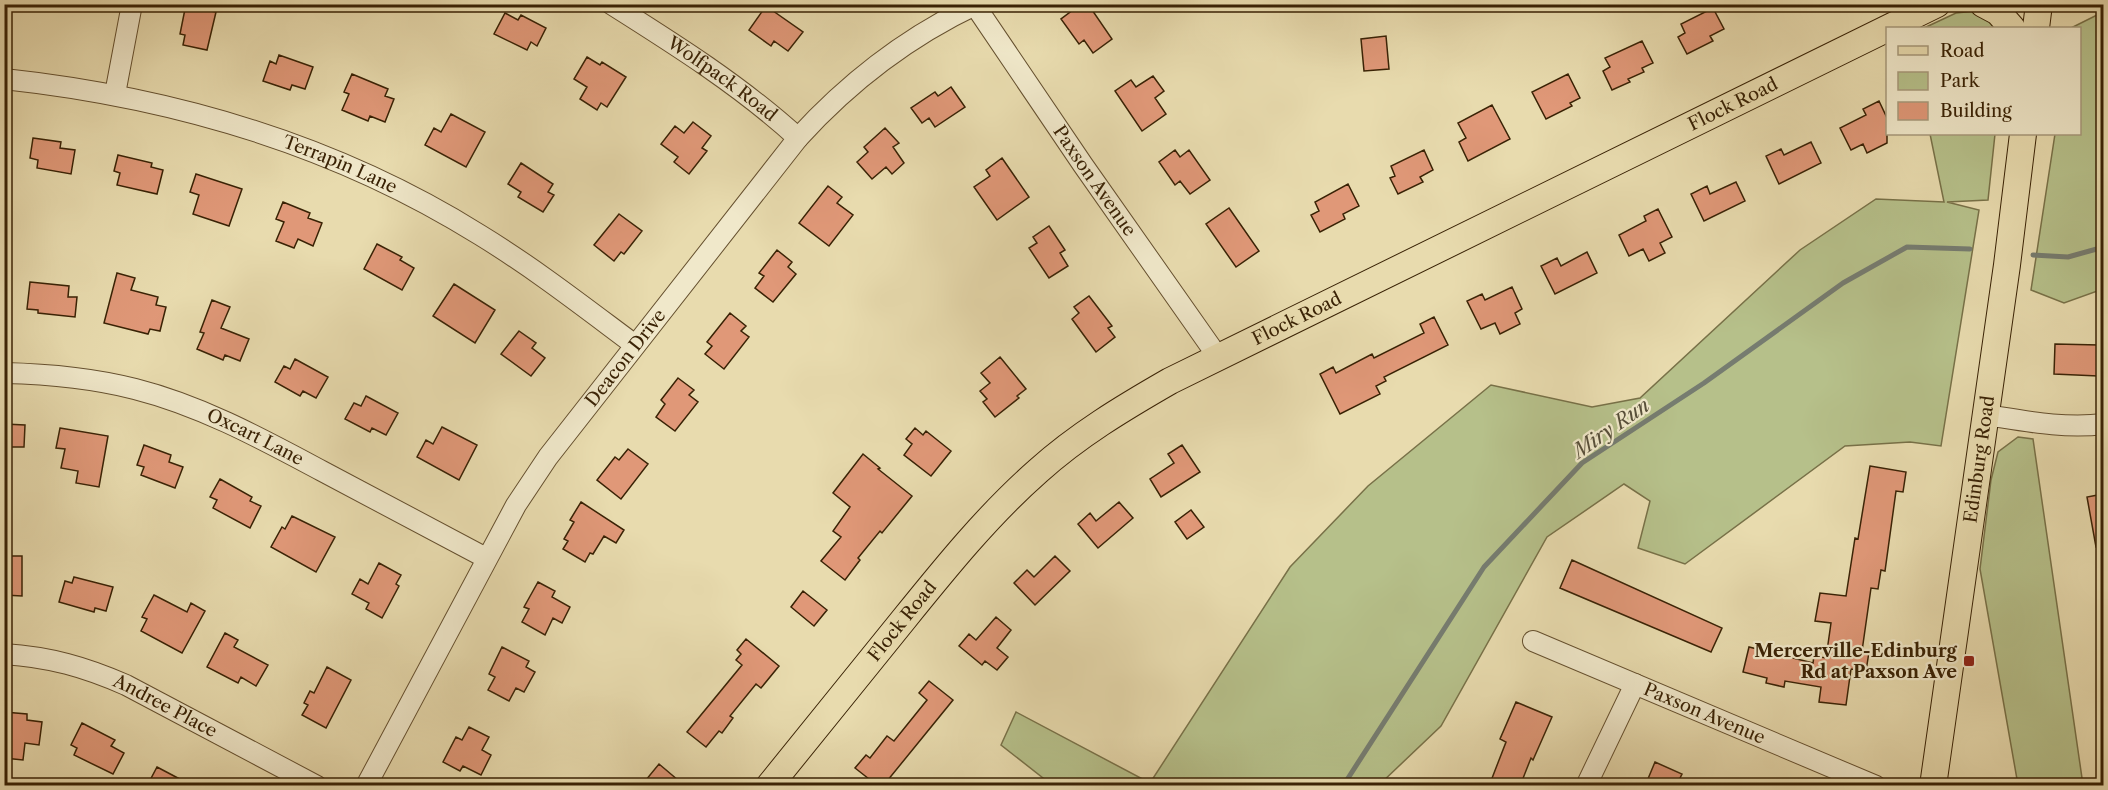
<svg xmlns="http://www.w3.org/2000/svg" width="2108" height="790" font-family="'Libre Caslon Text',serif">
<rect width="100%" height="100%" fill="#e8dbae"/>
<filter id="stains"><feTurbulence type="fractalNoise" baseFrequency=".00333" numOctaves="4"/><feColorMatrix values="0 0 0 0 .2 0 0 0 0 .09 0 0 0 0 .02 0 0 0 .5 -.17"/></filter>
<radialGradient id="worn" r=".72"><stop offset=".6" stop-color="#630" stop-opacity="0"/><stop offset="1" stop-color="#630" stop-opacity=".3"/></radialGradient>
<!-- green -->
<path fill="#b6c08a" stroke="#787148" stroke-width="1.5" d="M1975 11 2000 28H1924L1956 13Z
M2103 12V289L2064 303 2031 290 2055 134H2080V28H2071Z
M1930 134H1995L1988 200 1947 202 1979 210 1941 446 1910 442 1845 446 1685 564 1638 548 1650 501 1624 484 1547 537 1441 726 1379 785H1052L1001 745 1016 712 1150 783 1290 567 1368 486 1491 385 1592 407 1640 398 1800 250 1876 199 1944 202Z
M2018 437 2033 439 2083 785H2018L1980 569 1991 480 1998 452Z"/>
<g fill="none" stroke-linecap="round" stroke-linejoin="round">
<!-- stream -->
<path stroke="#767c70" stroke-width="5" d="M2033 255 2068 257 2104 247
M1343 786 1484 567 1582 463 1704 383 1843 283 1907 247 1970 249"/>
</g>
<!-- building -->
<path fill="#e09878" stroke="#392205" stroke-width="1.5" d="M186 4H207L206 10 216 12 207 50 183 45 185 35 180 34Z
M1081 4H1088L1112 39 1093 53 1084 40 1079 44 1061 19Z
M766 6 803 32 788 51 774 41 771 46 749 30Z
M1713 8 1724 29 1710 36 1713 41 1687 54 1678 37 1685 33 1681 24Z
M505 13 518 20 521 15 546 28 537 46 531 42 527 50 494 34Z
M1386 36 1389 69 1364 71 1361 39Z
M1642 41 1653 63 1642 68 1644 72 1628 79 1630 82 1612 90 1603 71 1610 67 1605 58Z
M279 55 313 67 305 89 292 85 290 90 263 81 270 61 276 64Z
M587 57 600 65 602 62 626 77 607 107 601 103 597 110 580 99 587 87 574 79Z
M352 74 388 89 385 96 394 99 385 122 370 116 368 121 342 110 349 94 344 92Z
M1568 74 1580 98 1570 103 1572 106 1546 119 1532 92Z
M1153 76 1164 91 1155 98 1166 114 1142 131 1115 91 1131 80 1136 87Z
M951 87 965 107 935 127 929 118 922 123 911 108 935 92 938 96Z
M1879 101 1887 118V143L1867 153 1863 144 1851 150 1840 128 1866 115 1863 109Z
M1492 105 1510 139 1468 161 1459 142 1466 138 1458 123Z
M451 114 485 132 466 167 425 145 434 128 441 132Z
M693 122 711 136 702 148 707 151 689 174 674 162 678 157 661 144 675 126 684 133Z
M885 128 899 143 893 147 904 163 892 174 886 167 872 179 857 162 868 152 864 147Z
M33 138 61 142 60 148 75 150 71 174 37 168 38 160 30 158Z
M1811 142 1821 163 1779 184 1766 156 1781 149 1784 155Z
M1175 150 1180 157 1189 150 1210 180 1190 194 1180 181 1175 185 1159 162Z
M1424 150 1433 170 1420 177 1423 182 1398 194 1390 178 1395 176 1391 166Z
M118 155 152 163 151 167 163 170 157 194 117 185 120 173 114 171Z
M1002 158 1029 197 997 220 974 187 990 176 986 170Z
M521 163 553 184 548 192 554 195 543 212 518 197 521 192 508 184Z
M196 174 242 189 229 226 193 214 199 195 190 192Z
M1736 182 1745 201 1704 221 1691 194 1707 186 1710 194Z
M1348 184 1359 206 1343 214 1345 219 1320 232 1311 215 1319 211 1315 202Z
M828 186 842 197 837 203 853 215 829 246 799 223Z
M283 202 310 213 308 218 322 223 313 246 298 239 294 248 276 241 284 222 276 219Z
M1229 208 1259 251 1236 267 1206 224Z
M1658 209 1672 237 1660 243 1665 253 1649 261 1643 249 1629 256 1619 235 1646 221 1644 216Z
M619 214 642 231 624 254 621 252 614 261 594 245Z
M1049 226 1065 250 1060 253 1068 266 1049 278 1029 248 1037 243 1033 237Z
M377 244 402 257 400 260 414 268 402 290 364 269Z
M777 250 792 262 788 267 796 274 773 302 755 288 764 276 759 273Z
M1587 252 1597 273 1555 294 1541 266 1557 258 1561 266Z
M117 273 135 278 131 290 158 297 156 305 166 307 160 331 150 329 148 334 104 323Z
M30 282 69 286 68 297H77L75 317 38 313V310L27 309Z
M454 284 495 310 475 343 433 316Z
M1512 287 1522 309 1515 313 1520 324 1500 334 1495 323 1481 329 1467 301 1482 294 1485 300Z
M1089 296 1112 326 1108 328 1115 337 1096 352 1072 319 1079 313 1074 307Z
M212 300 230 307 221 328 249 339 240 361 225 355 223 360 197 349 204 333 200 332Z
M730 313 746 326 741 331 749 337 724 369 705 354 712 346 707 342Z
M1434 317 1448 345 1384 377 1386 381 1376 386 1380 394 1340 414 1320 374 1333 367 1336 373 1372 354 1374 358 1424 333 1420 324Z
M519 331 536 343 532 348 545 358 531 376 501 354Z
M2055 344 2099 345 2098 376 2054 374Z
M1000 357 1026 389 1017 396 1019 398 995 417 983 402 987 399 980 391 990 383 981 373Z
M295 359 328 377 316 398 303 391 300 396 275 382 284 366 290 369Z
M678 378 694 390 689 395 698 402 675 431 656 417 665 404 661 400Z
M366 396 398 413 386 435 372 428 370 432 345 419 354 403 361 406Z
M4 424 25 425 24 447H4Z
M442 427 477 445 459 480 417 457 426 440 433 444Z
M60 428 108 436 99 487 76 483 78 471 61 468 65 449 56 448Z
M915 428 923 435 926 431 951 451 931 476 904 455 912 444 906 439Z
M144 445 171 455 169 462 183 467 175 488 141 475 144 467 137 465Z
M1182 445 1200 472 1161 497 1150 479 1174 463 1168 454Z
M628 449 648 464 621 499 597 480 615 457 619 460Z
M863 454 880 468 878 469 912 496 882 533 880 531 858 558 860 560 845 580 821 561 841 537 833 531 850 507 833 493Z
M1870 466 1906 472 1903 492 1896 491 1885 571 1881 570 1878 589 1871 588 1862 651 1869 652 1866 671 1851 669 1846 705 1819 702 1821 687 1785 681 1784 687 1766 683 1767 678 1743 672 1749 647 1813 663 1814 656 1826 658 1831 623 1815 621 1820 593 1846 596 1855 538 1858 539Z
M220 479 252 497 250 501 261 506 250 528 213 508 217 500 210 497Z
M2103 494V547H2096L2087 497Z
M581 502 624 530 616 543 604 536 593 554 590 553 585 562 563 549 568 541 564 539 574 522 570 520Z
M1119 502 1133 518 1098 548 1078 524 1090 513 1096 521Z
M1191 510 1204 527 1187 539 1175 522Z
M292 516 335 537 316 572 271 547 282 527 285 529Z
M4 556H22V596L4 595Z
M1055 556 1070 571 1035 605 1014 583 1027 570 1034 577Z
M1572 560 1722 628 1711 652 1560 588Z
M379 563 401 575 396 584 399 586 382 618 366 609 369 603 352 594 360 579 368 584Z
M74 577 113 587 106 611 95 608 94 612 59 602 65 581 72 583Z
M538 582 555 591 552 597 570 607 562 623 553 618 545 635 522 622 529 609 524 607Z
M803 591 827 610 814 626 791 607Z
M154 595 187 612 191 603 205 611 182 653 141 631 147 619 142 617Z
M996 617 1011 630 997 648 1008 657 997 670 985 661 982 665 959 646 969 634 976 640Z
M225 633 238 640 234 647 268 665 256 686 241 677 238 683 207 667Z
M746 639 779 666 761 688 756 684 730 716 733 718 722 733 719 731 706 747 687 732 742 665 736 660 741 654 737 650Z
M502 647 529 661 526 667 535 672 524 692 516 688 509 701 488 690 495 677 489 674Z
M327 667 351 680 326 728 302 715 308 705 304 703 310 691 314 693Z
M929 681 953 700 883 786H878L855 768 866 755 870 758 887 736 894 741 927 700 919 693Z
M1516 702 1552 717 1533 760 1531 758 1520 786H1489L1506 742 1500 739Z
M4 712 27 714V720L42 722 39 745 25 743 23 760 4 758Z
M82 723 115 740 111 746 124 753 113 774 74 755 77 748 71 745Z
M469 727 489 737 482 750 491 755 481 775 463 766 460 771 443 762 456 737 462 740Z
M1655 762 1682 774 1676 786H1645Z
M659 764 685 786H641Z
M157 767 193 786H147Z"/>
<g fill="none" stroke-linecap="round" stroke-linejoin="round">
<!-- minor casing -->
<g stroke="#65502f" stroke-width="22">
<g id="minor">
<path id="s1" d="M611 4C676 45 741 86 798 138"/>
<path id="s2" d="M974 4 1083 165 1218 357"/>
<path id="s3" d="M4 79C171 97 336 145 480 235 534 268 584 307 635 345"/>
<path d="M115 94 132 4"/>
<path id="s4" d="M4 373C49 374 92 378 135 389 202 406 262 439 322 471 377 500 432 529 486 558"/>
<path d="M1986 415C2025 421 2064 429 2104 424"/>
<path id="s5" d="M1533 641 1876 786"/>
<path id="s6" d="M4 654C50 657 85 667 126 685L317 786"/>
<path id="s7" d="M366 786 516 505 548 457 798 138C848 83 909 36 977 4"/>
<path d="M1586 786 1635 684"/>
</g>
</g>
<!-- major casing -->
<g stroke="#392205" stroke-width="28">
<g id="major">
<path d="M1983 4 1998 12 2012 28"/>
<path d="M2036 28 2039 4"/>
<path id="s8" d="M769 786C814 730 859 675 904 619 946 567 988 515 1038 471 1078 435 1123 408 1170 381L1937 4"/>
<path id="s9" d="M1933 786 2007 265 2023 134"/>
</g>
</g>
<!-- minor -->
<use href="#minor" stroke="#f0e8ca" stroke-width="20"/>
<!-- major -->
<use href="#major" stroke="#e8dbae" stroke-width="26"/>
</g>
<!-- markers -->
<rect fill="#8f2418" stroke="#f0e8ca" stroke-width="2" x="1963" y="655" width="12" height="12" rx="3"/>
<g text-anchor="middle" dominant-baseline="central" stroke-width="4.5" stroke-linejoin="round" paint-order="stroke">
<!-- street labels -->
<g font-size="18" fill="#392205" stroke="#f0e8ca">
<text stroke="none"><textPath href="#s1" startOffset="134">Wolfpack Road</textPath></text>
<text stroke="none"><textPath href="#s8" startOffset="1202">Flock Road</textPath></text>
<text stroke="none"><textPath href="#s3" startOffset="348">Terrapin Lane</textPath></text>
<text stroke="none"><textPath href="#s2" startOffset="214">Paxson Avenue</textPath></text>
<text stroke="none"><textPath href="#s8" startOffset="716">Flock Road</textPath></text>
<text stroke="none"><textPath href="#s7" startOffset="502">Deacon Drive</textPath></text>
<text stroke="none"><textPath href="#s4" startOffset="262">Oxcart Lane</textPath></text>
<text stroke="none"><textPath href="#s9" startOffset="330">Edinburg Road</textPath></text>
<text stroke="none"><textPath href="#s8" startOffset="212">Flock Road</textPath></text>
<text stroke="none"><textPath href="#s6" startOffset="171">Andree Place</textPath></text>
<text stroke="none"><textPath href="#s5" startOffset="186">Paxson Avenue</textPath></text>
</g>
<!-- poi labels -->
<g font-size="18" font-weight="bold" fill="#392205" stroke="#f0e8ca" text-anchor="end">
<text x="1957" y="651">Mercerville-Edinburg<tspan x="1957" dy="21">Rd at Paxson Ave</tspan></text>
</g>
<!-- water labels -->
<g font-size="20" font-style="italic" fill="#574f3a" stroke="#f0e8ca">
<text transform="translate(1611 428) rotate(-35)">Miry Run</text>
</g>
</g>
<!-- margin -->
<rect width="2108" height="790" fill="none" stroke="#e8dbae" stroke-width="24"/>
<rect x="6" y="6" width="2096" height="778" fill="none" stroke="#392205" stroke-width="3"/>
<rect x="12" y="12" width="2084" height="766" fill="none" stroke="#392205" stroke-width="1.5"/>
<!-- legend -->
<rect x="1886" y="27" width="195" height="108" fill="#f0e8ca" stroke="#a7997b" stroke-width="1.5"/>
<rect x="1898" y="46" width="30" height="9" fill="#e8dbae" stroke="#a7997b" stroke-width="1.5"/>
<text x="1940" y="57" font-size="18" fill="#392205">Road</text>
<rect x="1898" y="72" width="30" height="18" fill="#b6c08a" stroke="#a7997b" stroke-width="1.5"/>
<text x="1940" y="87" font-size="18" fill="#392205">Park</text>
<rect x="1898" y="102" width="30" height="18" fill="#e09878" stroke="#a7997b" stroke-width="1.5"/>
<text x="1940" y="117" font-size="18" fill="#392205">Building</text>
<rect width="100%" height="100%" filter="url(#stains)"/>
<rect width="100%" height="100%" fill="url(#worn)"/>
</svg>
